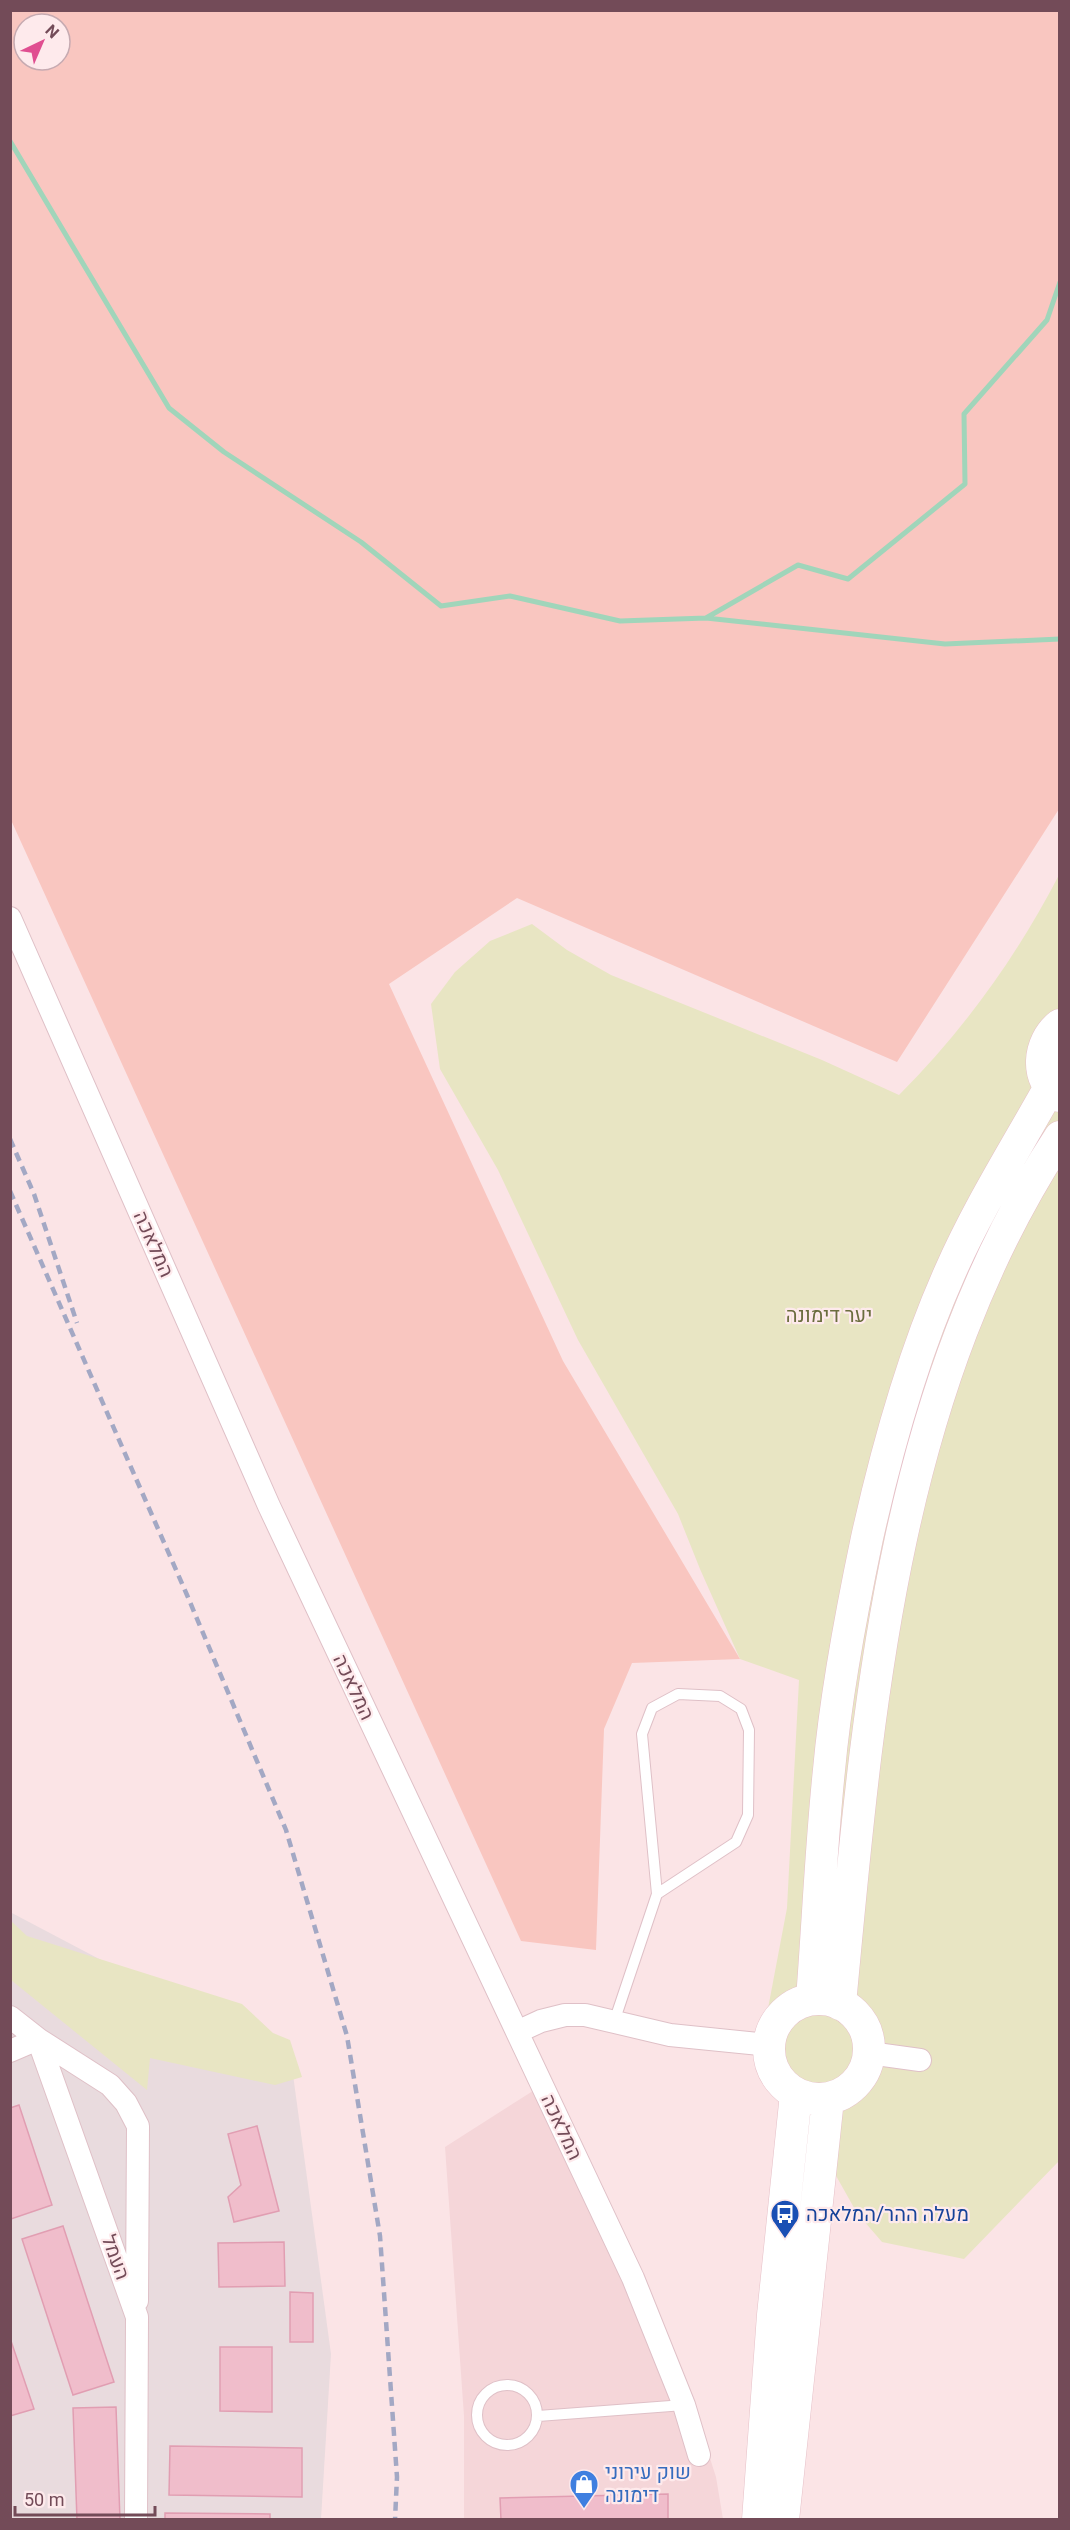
<svg xmlns="http://www.w3.org/2000/svg" width="1070" height="2530" font-family="Roboto,Heebo,sans-serif">
<rect width="100%" height="100%" fill="#fbe4e6"/>
<!-- residential -->
<path fill="#f5d6d9" d="M536 2089 686 2384 716 2477 723 2519H464V2416L445 2147Z"/>
<!-- industrial -->
<path fill="#e9dbde" d="M10 1912 291 2060 331 2354 321 2519H11Z"/>
<!-- green -->
<path fill="#e8e5c3" d="M1059 875V2161L964 2259 882 2242 857 2213 826 2158 801 2119 766 2019 787 1908 799 1680 740 1659 700 1569 678 1514 578 1340 498 1170 440 1069 431 1004 455 972 490 941 532 924 567 950 611 975 822 1060 899 1095C964 1030 1017 956 1059 875Z
M11 1921 27 1936 242 2004 273 2033 290 2040 302 2077 275 2085 150 2058 147 2090 11 1980Z"/>
<!-- sand -->
<path fill="#f9c6c0" fill-rule="evenodd" d="M10 11H1059V809L897 1062 517 898 389 984 563 1361 740 1659 632 1663 604 1729 596 1950 521 1941 11 820ZM24 24H60V60H24Z"/>
<g fill="none" stroke-linecap="round" stroke-linejoin="round">
<!-- stream -->
<path stroke="#a0d5ba" stroke-width="5" d="M10 141 169 408 224 452 361 542 441 606 510 596 620 621 706 618 945 644 1060 639
M706 618 798 565 848 579 965 484 964 414 1047 320 1060 282"/>
</g>
<!-- building -->
<path fill="#f0bdcb" stroke="#e19eb2" stroke-width="1.5" d="M19 2105 52 2205 11 2219 10 2108Z
M257 2126 279 2211 234 2222 228 2197 241 2185 228 2134Z
M63 2226 114 2382 73 2395 22 2239Z
M284 2242 285 2286 219 2287 218 2243Z
M290 2292 313 2293V2342H290Z
M10 2338 34 2409 10 2416Z
M220 2347H272V2412L220 2411Z
M116 2407 120 2520H77L73 2408Z
M170 2446 302 2448V2497L169 2495Z
M668 2494V2520H501L500 2498Z
M165 2513 270 2514V2520H165Z"/>
<g fill="none" stroke-linecap="round" stroke-linejoin="round">
<!-- lane casing -->
<g stroke="#dfc0c7" stroke-width="12">
<path id="lane" d="M614 2022 657 1894 642 1734 652 1708 678 1694 720 1696 741 1709 749 1730 748 1815 736 1842 657 1894
M477 2415a30 30 0 1 1 60 0a30 30 0 1 1-60 0Z
M538 2416 684 2405"/>
</g>
<!-- street casing -->
<g stroke="#dfc0c7" stroke-width="24">
<path id="street" d="M10 918 269 1506 633 2278 684 2405 699 2455
M10 2017 38 2039 137 2317 136 2520
M517 2032 541 2021 565 2015H585L670 2035 769 2045
M10 2051 38 2039 110 2085 126 2103 138 2126 137 2301
M869 2053 920 2060"/>
</g>
<!-- secondary casing -->
<g stroke="#e6c0c8" stroke-width="33">
<path id="secondary" d="M1060 1025C1038 1042 1034 1080 1060 1096
M812 1999C818 1923 821 1846 829 1770 836 1692 851 1614 867 1538 887 1448 912 1357 950 1272 978 1208 1016 1148 1050 1087
M769 2049a50 50 0 1 1 100 0a50 50 0 1 1-100 0Z
M840 2004C868 1707 892 1393 1060 1137
M758 2520 773 2315 796 2094
M783 2520 828 2099"/>
</g>
<!-- path -->
<path stroke="#d4a0af" stroke-width="3" stroke-dasharray="1.5 4.5" stroke-linecap="butt" d="M864 2005 871 2012 881 2035
M853 2104 864 2094 876 2074"/>
<!-- lane -->
<use href="#lane" stroke="#fff" stroke-width="10"/>
<!-- street -->
<use href="#street" stroke="#fff" stroke-width="22"/>
<!-- secondary -->
<use href="#secondary" stroke="#fff" stroke-width="32"/>
<!-- rail -->
<path stroke="#a3a8c4" stroke-width="4.5" stroke-dasharray="9 6" stroke-linecap="butt" d="M10 1139 34 1194 77 1323
M10 1191 187 1595 286 1830 347 2036 380 2236 397 2477 395 2520"/>
</g>
<!-- icons -->
<defs>
<g id="bus-pin" transform="scale(1.5)"><path d="M0 17L-7.5 6A9.5 9.5 0 1 1 7.5 6Z" fill="#1a4fb4" stroke="#feeaec"/><path d="M-5-6H5V4H4V6H2V4H-2V6H-4V4H-5ZM-3.5-4V0h7V-4ZM-3.5 1.2v1.5H-2V1.2ZM2 1.2v1.5H3.5V1.2Z" fill="#fff"/></g>
<g id="shop-pin" transform="scale(1.5)"><path d="M0 17L-7.5 6A9.5 9.5 0 1 1 7.5 6Z" fill="#3f7fe0" stroke="#feeaec"/><path d="M-5-2.5h2.3a2.7 3.5 0 0 1 5.4 0H5L5.5 6h-11ZM-1.5-2.5h3a1.5 2.3 0 0 0-3 0Z" fill="#fff"/></g>
</defs>
<g fill-rule="evenodd">
<use href="#bus-pin" x="785" y="2214"/>
<use href="#shop-pin" x="584" y="2484"/>
</g>
<g text-anchor="middle" dominant-baseline="central" stroke-width="4.5" stroke-linejoin="round" paint-order="stroke">
<!-- street labels -->
<g font-size="20" fill="#734b58" stroke="#feeaec">
<text transform="translate(154 1244) rotate(66)">המלאכה</text>
<text transform="translate(354 1687) rotate(65)">המלאכה</text>
<text transform="translate(562 2127) rotate(65)">המלאכה</text>
<text transform="translate(116 2257) rotate(70)">העמל</text>
</g>
<!-- park labels -->
<g font-size="20" fill="#6b6d3e" stroke="#feeaec">
<text x="829" y="1315">יער דימונה</text>
</g>
<!-- transit labels -->
<g font-size="20" fill="#164399" stroke="#feeaec" text-anchor="start">
<text x="806" y="2214">מעלה ההר/המלאכה</text>
</g>
<!-- shop labels -->
<g font-size="20" fill="#366cbe" stroke="#feeaec" text-anchor="start">
<text x="605" y="2472">שוק עירוני<tspan x="605" dy="23">דימונה</tspan></text>
</g>
</g>
<!-- border -->
<rect width="1070" height="2530" fill="none" stroke="#734b58" stroke-width="24"/>
<!-- north arrow -->
<g transform="translate(42 42) rotate(44)"><circle r="28" fill="#feeaec" stroke="#c6aab1" stroke-width="1.5"/>
<path d="M0-4.5L10 22L0 15L-10 22Z" fill="#e04e90"/>
<text y="-9" font-size="16" font-weight="bold" text-anchor="middle" fill="#734b58">N</text>
</g>
<!-- scale -->
<path d="M15 2506v9h140v-9" fill="none" stroke="#734b58" stroke-width="3"/>
<text x="24" y="2506" font-size="18" fill="#734b58" stroke="#feeaec" stroke-width="4.5" paint-order="stroke">50 m</text>
</svg>
